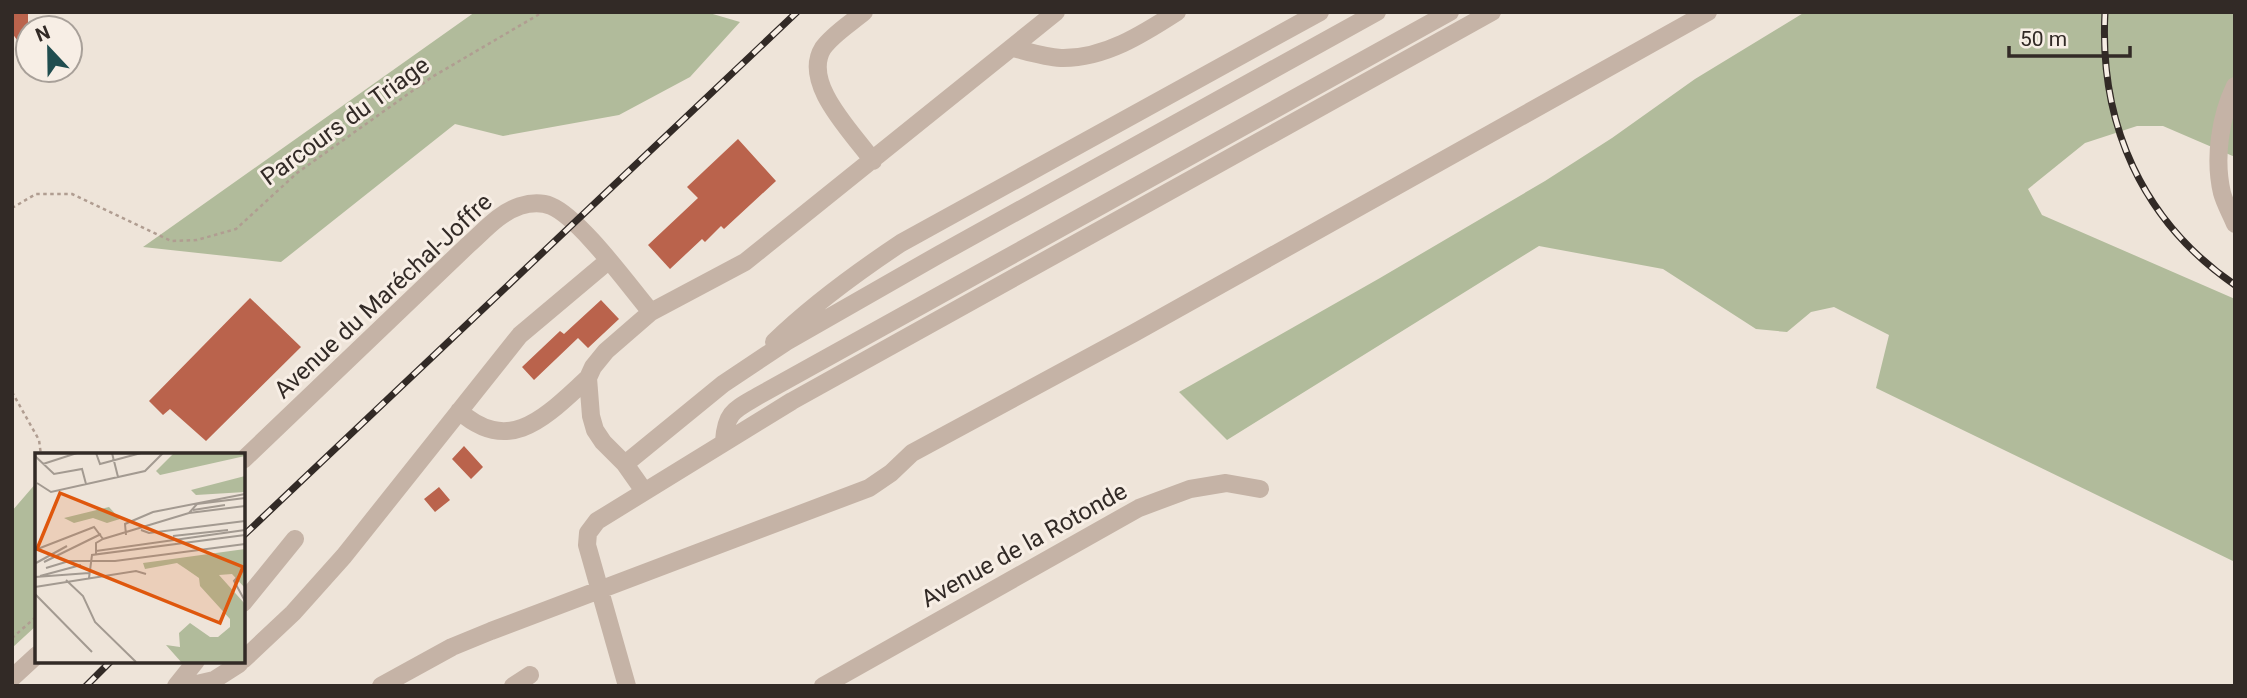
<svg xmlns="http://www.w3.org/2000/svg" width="2247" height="698" font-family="Roboto,sans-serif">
<rect width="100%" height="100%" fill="#eee4d9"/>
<!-- green -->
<path fill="#b1bb9b" d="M475 12H706L740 22 690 77 619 115 503 136 455 124 281 262 143 247Z
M1805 12H2235V157L2163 126H2137L2085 143 2028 189 2042 215 2235 299V562L1876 388 1889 335 1834 307 1811 312 1787 332 1756 329 1663 269 1539 246 1227 440 1179 392 1380 278 1545 181 1612 138 1695 79Z
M37 482V625L12 648V511Z"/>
<!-- building -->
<path fill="#ba634c" d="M12 12H28V55L12 33Z
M738 139 776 181 724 229 721 226 705 242 702 239 670 269 648 245 698 198 687 187Z
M250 298 301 347 206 441 170 409 163 415 149 401Z
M601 300 619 319 588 348 578 338 534 380 522 367 560 331 564 334Z
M464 446 483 467 471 479 452 459Z
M439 487 450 500 435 512 424 499Z"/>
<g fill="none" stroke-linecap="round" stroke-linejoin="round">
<!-- path -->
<path stroke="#b09d91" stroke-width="2.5" stroke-dasharray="3.5 3.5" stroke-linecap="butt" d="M12 208 36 194H72L171 241 197 240 236 229 297 173 432 77 543 12
M12 392 39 440 41 455
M12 638 37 616"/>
<!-- minor -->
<path stroke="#c5b3a6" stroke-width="18" d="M864 12C851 23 833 34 823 48 801 83 853 133 873 161
M1013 48C1029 52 1045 57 1061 58 1104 59 1143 34 1177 12
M2235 86C2220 117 2214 159 2222 193 2225 204 2231 214 2235 224
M774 342C813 304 856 273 901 243L1320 12
M459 411C511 457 547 415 588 378
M724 441C726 412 734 410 758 396L1450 12
M243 460 468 245C484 231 499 213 520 206 530 203 541 202 551 206 580 218 629 286 651 312
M625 464 723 384 786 342 940 254 1377 12
M644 491 625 464 603 442 595 430 591 416 588 378 593 367 606 351 651 312 745 262 1056 12
M243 603 295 539
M243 660 293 613 344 556 520 335 608 261
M12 678 37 655
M176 686 196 661
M188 686 214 680 239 664
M381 686 452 647 491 631 869 488 891 473 912 453 1134 333 1708 12
M513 686 530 675
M627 686 587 545 588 533 597 521 792 401 1492 12
M823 686 1139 508 1190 489 1226 483 1260 489"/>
<!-- rail casing -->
<g stroke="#322a26" stroke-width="7">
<path id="rail" d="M2105 12C2099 124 2142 221 2235 285
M243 536 797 12
M86 686 111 661"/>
</g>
<!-- rail -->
<use href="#rail" stroke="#f7eee5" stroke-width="4.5" stroke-dasharray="13" stroke-linecap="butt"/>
</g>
<g text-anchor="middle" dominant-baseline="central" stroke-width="6" stroke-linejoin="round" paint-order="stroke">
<!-- street labels -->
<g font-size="24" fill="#322a26" stroke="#f7eee5">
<text transform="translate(345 121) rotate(-36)">Parcours du Triage</text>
<text transform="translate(383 296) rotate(-43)">Avenue du Maréchal-Joffre</text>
<text transform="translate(1024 545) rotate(-29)">Avenue de la Rotonde</text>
</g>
</g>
<!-- overview -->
<g transform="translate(35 453)">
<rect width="210" height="210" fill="#eee4d9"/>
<path d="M139 0H210V3L125 22 121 18ZM210 23V39L161 42 156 37ZM74 54 85 66 72 70 58 65 39 70 29 65ZM210 96V135L197 121 184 122 210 151V210H147L131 192 145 194 144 180 155 170 175 184H183L195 174V166L165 133 164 125 151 116 142 110 110 116 108 110Z" fill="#b1bb9b"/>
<path fill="none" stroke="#a39a91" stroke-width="2" d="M61 0 65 11 106 0M77 0 83 24M0 3 19 21 47 16 51 31M8 11 42 0M2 30 16 39 110 18 128 0M158 57 190 52M154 60 162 51 210 45M106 77 114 80 210 68M91 82 90 71 118 59 210 41M138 83 193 77M0 97 59 74 68 86M61 98 210 77M61 101V90L68 86 154 60 210 53M9 109 66 81M1 110 32 93M11 115 34 108H80L210 91M210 116 199 128 210 148M5 123 46 112M0 124 54 120M54 125 57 102 210 82M31 127 48 143 60 169 101 209M0 134 101 118 111 121M0 141 57 199"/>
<path fill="#df570d" fill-opacity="0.15" stroke="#df570d" stroke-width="3.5" d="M25 40 208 114 185 170 2 96Z"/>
<rect width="210" height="210" fill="none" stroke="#322a26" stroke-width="3.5"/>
</g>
<!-- border -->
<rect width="2247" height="698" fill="none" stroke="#322a26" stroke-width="28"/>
<!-- north arrow -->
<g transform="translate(49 49) rotate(338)"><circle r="33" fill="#f7eee5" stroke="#a8a099" stroke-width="2"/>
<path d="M0-5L12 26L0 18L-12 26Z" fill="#204d4f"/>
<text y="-10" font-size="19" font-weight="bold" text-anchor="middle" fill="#322a26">N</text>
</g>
<!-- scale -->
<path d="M2009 46v10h121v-10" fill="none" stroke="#322a26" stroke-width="3.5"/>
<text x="2020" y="46" font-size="21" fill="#322a26" stroke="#f7eee5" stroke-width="5" paint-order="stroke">50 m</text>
</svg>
